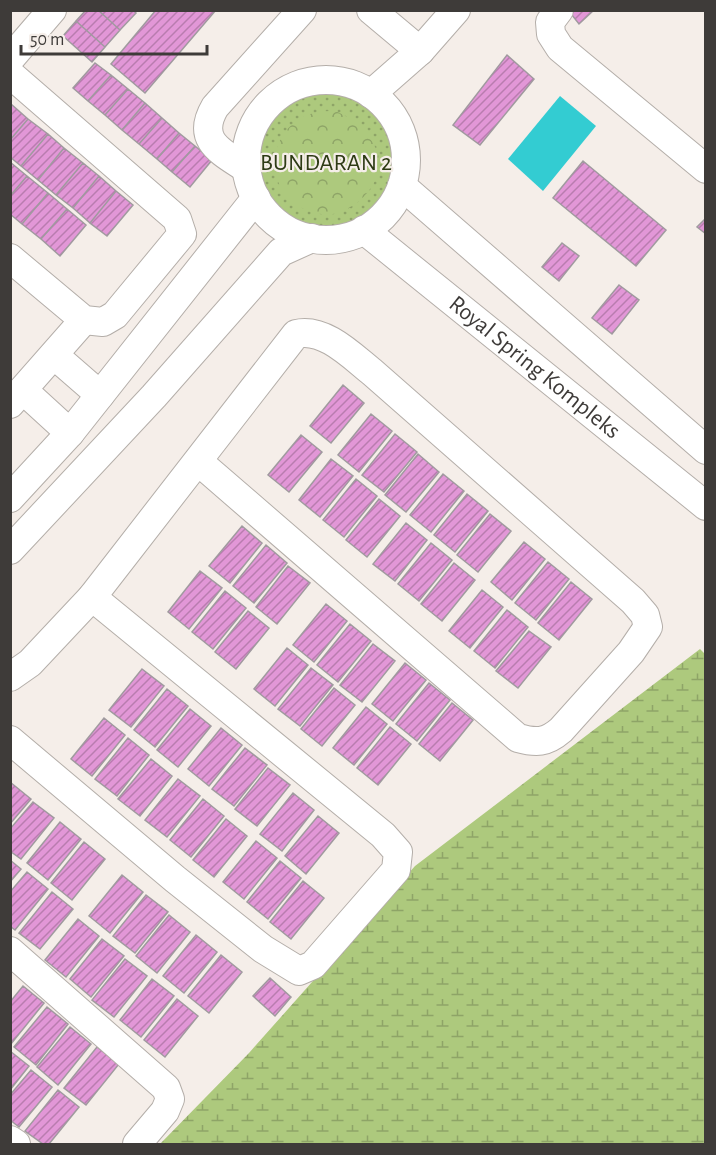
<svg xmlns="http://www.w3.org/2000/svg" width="716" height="1155" font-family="'Alegreya Sans',sans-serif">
<defs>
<pattern id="green-dots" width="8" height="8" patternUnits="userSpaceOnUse" patternTransform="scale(1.5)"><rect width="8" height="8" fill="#adc97d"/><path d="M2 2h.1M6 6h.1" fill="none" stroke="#8ea467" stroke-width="1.8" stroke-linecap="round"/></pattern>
<pattern id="forest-crowns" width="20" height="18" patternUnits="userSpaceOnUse" patternTransform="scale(1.5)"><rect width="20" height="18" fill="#adc97d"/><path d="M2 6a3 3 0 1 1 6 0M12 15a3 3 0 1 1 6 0" fill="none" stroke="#8ea467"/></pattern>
<pattern id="wetland-marsh" width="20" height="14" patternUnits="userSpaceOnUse" patternTransform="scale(1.5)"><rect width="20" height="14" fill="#adc97d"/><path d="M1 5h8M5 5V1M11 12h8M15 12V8" fill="none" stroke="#8ea467"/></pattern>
<pattern id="building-hatch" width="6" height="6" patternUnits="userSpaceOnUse" patternTransform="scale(1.5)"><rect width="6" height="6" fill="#e297d7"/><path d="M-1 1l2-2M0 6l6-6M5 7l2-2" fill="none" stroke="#b97caf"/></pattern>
</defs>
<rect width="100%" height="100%" fill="#f5eee9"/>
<!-- green -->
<path fill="url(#green-dots)" d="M254 158a72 72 0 1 1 144 0a72 72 0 1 1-144 0Z"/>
<!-- forest -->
<path fill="url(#forest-crowns)" d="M335 111C355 118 384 145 379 170 373 194 347 218 321 214 253 204 262 107 335 111Z"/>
<!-- wetland -->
<path fill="url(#wetland-marsh)" d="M700 649 705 654V1144H160L249 1053 415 866Z"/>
<!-- water -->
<path fill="#33ccd2" d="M560 96 596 126 543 191 508 159Z"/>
<!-- building -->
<path fill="url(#building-hatch)" stroke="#a09a9f" stroke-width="1.5" d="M86 10H98L120 30 105 47 76 21Z
M98 10H133L136 13 120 30Z
M156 10H216L145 93 111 64Z
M568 10H594L579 24Z
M76 21 105 47 92 62 63 36Z
M507 55 534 79 480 145 453 125Z
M95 63 111 75 88 101 73 88Z
M111 75 128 89 105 115 88 101Z
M128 89 145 103 122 130 105 115Z
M145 103 162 118 139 144 122 130Z
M11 104 28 119 10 140V105Z
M162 118 179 133 157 159 139 144Z
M28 119 48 134 21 166 10 157V140Z
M179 133 195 146 172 172 157 159Z
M48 134 64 148 38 180 21 166Z
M195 146 212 160 190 187 172 172Z
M64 148 83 163 56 195 38 180Z
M583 161 666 230 636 266 553 198Z
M10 162 27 176 10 196Z
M83 163 99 176 73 208 56 195Z
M27 176 48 193 22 224 10 214V196Z
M99 176 116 191 90 223 73 208Z
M116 191 133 205 107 236 90 223Z
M48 193 67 209 41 239 22 224Z
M67 209 86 225 60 256 41 239Z
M706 218V234L697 227Z
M562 243 579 256 559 281 542 267Z
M619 285 639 300 612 334 592 318Z
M343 385 364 403 331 443 310 426Z
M371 414 392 431 359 472 338 455Z
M395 434 417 452 384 492 362 475Z
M301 435 322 452 289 492 268 475Z
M418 454 439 472 406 512 385 495Z
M331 459 353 476 320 517 299 500Z
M443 474 464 491 431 532 410 515Z
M356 479 377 496 344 537 323 520Z
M467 494 488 511 455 552 434 535Z
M379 499 400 516 367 557 346 540Z
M490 514 511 531 478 572 457 555Z
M406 523 427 540 395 581 373 564Z
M242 526 262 543 230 583 209 566Z
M524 542 545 559 512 600 491 582Z
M431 543 452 560 419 601 398 584Z
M266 545 287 563 254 603 233 586Z
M548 562 569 579 536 620 515 603Z
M454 563 475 580 442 621 421 604Z
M288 566 310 583 277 624 256 607Z
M200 571 222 588 189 629 168 612Z
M571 582 592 599 559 640 538 623Z
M482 590 503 607 470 648 449 631Z
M225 591 246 608 213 649 192 632Z
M326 604 347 621 314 662 293 645Z
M507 610 528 627 495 668 474 651Z
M248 611 269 628 236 669 215 652Z
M350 624 371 641 338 682 317 665Z
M529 631 551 647 518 688 496 671Z
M373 644 395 661 362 702 340 685Z
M287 648 308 665 275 706 254 689Z
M405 663 426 680 393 721 372 704Z
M311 668 333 685 300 726 278 709Z
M142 669 164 686 131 727 109 710Z
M429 683 450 700 417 741 396 724Z
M334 688 355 705 322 746 301 729Z
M167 689 188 706 155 747 134 730Z
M452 703 473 720 440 761 419 744Z
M366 707 387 724 354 765 333 748Z
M190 709 211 726 178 767 157 750Z
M104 718 125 735 92 776 71 759Z
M390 727 411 744 378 785 357 768Z
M221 728 242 745 209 786 188 769Z
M128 738 149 755 117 796 95 779Z
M245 748 267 765 234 806 212 789Z
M151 759 172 776 140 816 118 799Z
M268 768 290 785 257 826 235 809Z
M178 779 200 796 167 837 145 820Z
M10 782 31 799 10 824Z
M293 793 314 810 282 851 260 834Z
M203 799 224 816 191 857 170 840Z
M33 802 54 818 21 859 10 851V829Z
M318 816 339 833 306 874 285 856Z
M226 819 247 836 214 877 193 860Z
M60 822 81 839 48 880 27 863Z
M256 841 277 858 244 899 223 882Z
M84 842 105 859 72 900 51 883Z
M10 860 21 869 10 882Z
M280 861 301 878 268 919 247 902Z
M27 872 48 889 15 930 10 926V892Z
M122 875 143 892 110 933 89 916Z
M303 881 324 898 291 939 270 922Z
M52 892 73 909 40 949 19 933Z
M146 895 168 912 135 953 113 936Z
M169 915 190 932 157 973 136 956Z
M78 919 99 936 66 977 45 960Z
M196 935 217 952 184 993 163 976Z
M102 939 124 956 91 997 70 979Z
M221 955 242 972 209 1013 188 996Z
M125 959 147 976 114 1017 92 1000Z
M270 978 291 997 275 1016 253 996Z
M152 979 174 996 141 1037 120 1020Z
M23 986 44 1003 11 1044 10 1002Z
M177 999 198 1016 165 1057 144 1040Z
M47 1007 68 1024 36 1065 14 1047Z
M70 1027 91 1044 58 1085 37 1067Z
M97 1047 119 1064 86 1105 64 1088Z
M10 1051 29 1066 10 1090Z
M31 1070 52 1087 19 1127 10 1120V1095Z
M58 1090 79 1107 49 1144H43L25 1131Z"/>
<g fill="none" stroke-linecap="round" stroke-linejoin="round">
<!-- minor casing -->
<g stroke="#b4aea9" stroke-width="30">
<g id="minor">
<path d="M371 10 420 51"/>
<path d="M559 10 550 22 551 34 560 48 706 169"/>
<path d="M10 59 52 10"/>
<path d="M10 74 177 219 182 234 115 315 103 322 84 320 10 258"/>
<circle cx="326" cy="160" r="80"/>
<path d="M371 94 420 51 456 10"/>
<path d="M247 169C222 152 195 141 215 107L302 10"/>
<path d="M402 186 706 450"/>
<path id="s1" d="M364 230 706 506"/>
<path d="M54 355 100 395"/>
<path d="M23 390 70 433"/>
<path d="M10 404 84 320"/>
<path d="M10 498 70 433 256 198"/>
<path d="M10 550 154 396 281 252 312 238"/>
<path d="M10 677 30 663 92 597 296 334C324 327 352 356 372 372L633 601 645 615 648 627 631 652 561 730C546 743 536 743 518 738L199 462"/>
<path d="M10 740 175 879 263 949 299 971 313 965 396 870 398 852 383 835 92 597"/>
<path d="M10 951 166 1088 170 1099 165 1111 137 1144"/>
<path d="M10 1140 16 1144"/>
</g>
</g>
<!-- minor -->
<use href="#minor" stroke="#fff" stroke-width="28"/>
</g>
<g text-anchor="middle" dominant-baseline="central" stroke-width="4.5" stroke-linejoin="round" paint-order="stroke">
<!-- park labels -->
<g font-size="24" fill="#2e3b15" stroke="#f5eee9">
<text x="326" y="163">BUNDARAN 2</text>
</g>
<!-- street labels -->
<g font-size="24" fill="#3e3b39" stroke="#f5eee9">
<text stroke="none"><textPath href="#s1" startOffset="219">Royal Spring Kompleks</textPath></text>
</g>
</g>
<!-- border -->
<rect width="716" height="1155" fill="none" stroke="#3e3b39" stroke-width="24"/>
<!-- scale -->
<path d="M21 45v9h186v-9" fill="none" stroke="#3e3b39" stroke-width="3"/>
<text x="30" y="45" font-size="18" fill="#3e3b39" stroke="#f5eee9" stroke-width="4.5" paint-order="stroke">50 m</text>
</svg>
